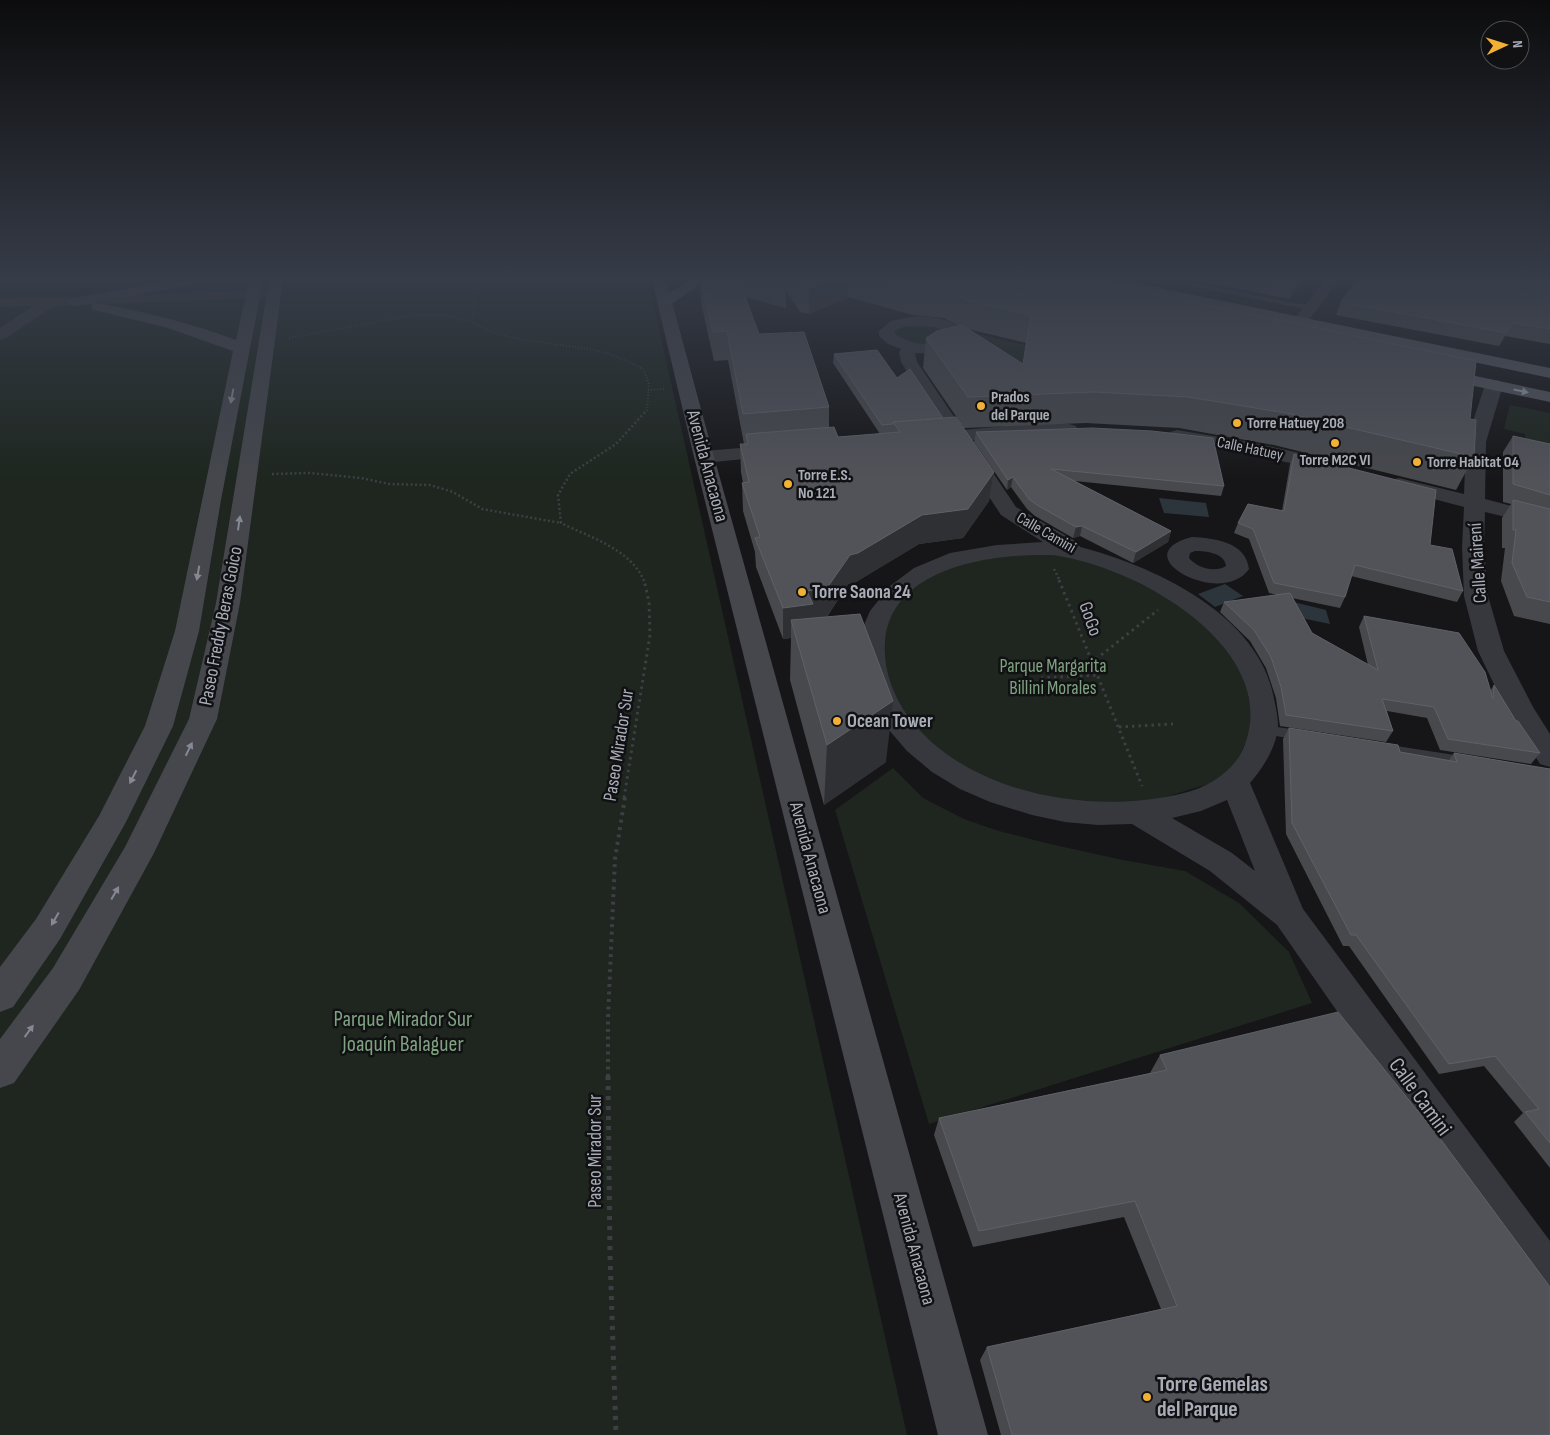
<svg xmlns="http://www.w3.org/2000/svg" width="1550" height="1435" font-family="'Sofia Sans Condensed',sans-serif">
<rect width="100%" height="100%" fill="#161618"/>
<!-- green -->
<path fill="#1e261f" d="M0 280H648L907 1435H0Z
M927 324 944 329 928 345 906 342 894 335 895 331 899 327Z
M973 333 1047 350 1006 382Z
M1510 405 1550 413V458L1528 453 1525 434 1504 429Z
M1027 552 1085 559 1114 570 1187 608 1242 663 1254 726 1235 765 1215 782 1149 802 1110 806 998 788 938 754 901 715 877 659 890 610 917 584 953 564Z
M893 768 923 798 964 819 999 831 1050 844 1123 860 1185 871 1239 903 1289 952 1312 1003 929 1124 835 810Z"/>
<!-- water -->
<path fill="#2c353c" d="M1159 498 1206 503 1209 517 1164 513Z
M1225 584 1243 596 1215 607 1198 594Z
M1269 596 1326 610 1330 624 1267 611Z"/>
<g fill="none" stroke-linecap="round" stroke-linejoin="round">
<!-- path-far4 -->
<path stroke="#3d3f44" stroke-width="2" stroke-dasharray="1 2" stroke-linecap="butt" d="M481 280 474 300 472 322C508 343 549 342 589 349 608 352 625 360 643 369L649 384 647 410 645 412
M289 338 415 315H444L472 322
M648 390 664 389"/>
<!-- path-far3 -->
<path stroke="#3d3f44" stroke-width="2.5" stroke-dasharray="2 2.5" stroke-linecap="butt" d="M272 474 310 473 361 478 389 484 430 485 453 492 482 509 561 523
M1054 569 1060 581
M644 581C631 549 589 537 561 523L558 495 570 474 616 444 646 411"/>
<!-- path-far2 -->
<path stroke="#3d3f44" stroke-width="3" stroke-dasharray="2.5 4" stroke-linecap="butt" d="M1059 580 1142 786
M1091 663 1158 610
M1041 678 1098 675
M1119 727 1173 724
M624 798 650 635 649 602 644 580"/>
<!-- path-far1 -->
<path stroke="#3d3f44" stroke-width="4" stroke-dasharray="3 4.5" stroke-linecap="butt" d="M608 1077V1018L615 859 625 797"/>
<!-- path -->
<path stroke="#3d3f44" stroke-width="5" stroke-dasharray="4 6" stroke-linecap="butt" d="M608 1076 610 1256 616 1435"/>
<!-- lane -->
<path fill="#37383d" fill-rule="evenodd" d="M1193 283 1311 306 1315 308 1311 310 1196 287H1193Z
M1264 725 1305 731 1310 733 1312 736 1310 739 1305 741 1259 733 1257 730 1259 727Z
M1383 744 1468 757 1473 758 1475 762 1473 766 1468 767 1378 753 1376 749 1378 745Z"/>
<!-- street -->
<path fill="#37383d" fill-rule="evenodd" d="M1325 280H1339L1305 325H1295L1292 322Z
M273 290 278 291 280 294 278 297 54 306 6 338 0 340V328L33 306 0 307V299Z
M916 316C934 317 954 318 965 334 961 354 931 354 915 353L917 362 963 430 1027 424H1069L1076 426 1078 430 1076 434 1069 436H1027L971 440 1016 507 1077 542 1080 547C1154 566 1260 615 1274 699 1276 708 1278 717 1278 726 1277 746 1263 768 1250 783L1303 909 1550 1241V1300L1534 1294 1277 925 1210 871 1132 824 1098 825 1065 822 1032 815 990 802 960 789 932 772 907 751 889 730 871 701 862 678 859 655 861 632 870 611 890 586 914 568 950 553 997 545 1043 542 1001 515 953 442 932 444 925 442 923 438 925 434 946 431 901 362 899 353 901 349 888 344 879 336V331L891 321ZM916 326 936 327 948 333V337C932 348 911 345 895 334V331L903 327ZM1050 555C1131 563 1284 647 1244 747 1234 771 1209 787 1184 793 1094 816 965 795 907 715 892 693 883 668 885 642 891 567 991 554 1050 555ZM1227 800 1255 871 1232 853 1172 818 1201 811Z
M1494 380 1500 381 1503 385 1486 442 1485 499 1550 516V528L1485 512 1484 547 1488 596 1504 651 1533 707 1550 734V767L1540 764 1506 709 1478 651 1464 596 1462 547 1464 507 1392 488 1389 484 1392 480 1399 478 1464 494 1466 442 1485 385 1488 381Z
M1177 430 1249 442 1331 460 1338 462 1341 466 1338 470 1331 472 1249 454 1170 440 1168 436 1170 432Z
M777 445 784 447 787 451 784 455 704 463 697 461 694 457 697 453 704 451Z
M1192 537C1214 538 1246 542 1249 569 1222 609 1121 555 1192 537ZM1195 551C1206 551 1225 553 1226 566 1215 573 1197 568 1189 558L1190 553Z"/>
<!-- secondary -->
<path fill="#45474d" fill-rule="evenodd" d="M174 280H204L202 283 197 284 75 306 70 305 68 302 70 299 75 298Z
M249 280H263L221 500 199 631 173 726 126 822 60 939 13 1007 0 1012V967L36 919 99 816 145 726 175 631 233 351 165 327 93 310 91 307 93 304 98 303C145 312 191 323 236 340Z
M269 280H283L240 603 217 719 154 853 79 990 14 1083 0 1088V1039L53 968 125 847 189 719 216 603Z
M652 280H666L714 457 988 1435H938L694 457Z"/>
<!-- primary -->
<path fill="#53555c" fill-rule="evenodd" d="M690 280H706L670 305H660L658 302 660 299Z
M1093 280H1120L1550 368V378L1100 284 1095 283Z
M1438 368 1550 392V402L1432 377 1430 373 1432 369Z"/>
</g>
<!-- wall -->
<path fill="#47494d" fill-rule="evenodd" d="M700 280H1085L1470 419 1474 457 1456 490 1274 445 1179 428 1086 423 964 428 923 368 926 338 959 326 944 318 913 315 848 297 809 314 800 312 786 291V308L745 297 759 334 829 407V427L838 437 880 434 833 363 834 354 897 378 943 418 994 472 989 501 963 538 919 544 856 582 848 584 827 617 886 762 824 805 790 680 791 638 783 639 756 567 755 552 743 511 742 483H743L741 472 740 444H744L728 360 714 361 701 302ZM968 329 1026 343 1023 364Z
M1201 280H1304L1289 299 1200 281Z
M1550 280V344L1505 336 1499 346 1336 315 1341 302Z
M976 432 1224 486 1221 496 1075 481 1171 531 1168 542 1133 563 1080 536 1073 538 1035 516 1027 509 1011 487 1007 490 974 442Z
M1513 436 1550 444V624L1514 616 1501 581 1505 548H1502V518L1511 504 1503 502V452Z
M1294 454 1430 545 1463 591 1457 602 1351 576 1345 597 1340 608 1292 598 1312 633 1368 665 1359 627 1364 616 1490 691 1494 685 1516 721 1540 753 1531 764 1440 750 1427 718 1387 711 1393 731 1386 742 1280 726 1276 698 1266 668 1250 641 1220 612 1224 602 1277 595 1269 593 1249 539 1234 533 1238 523 1282 511 1290 464Z
M1289 728 1400 752 1449 760 1454 753 1550 769V1168L1514 1122 1523 1113 1484 1066 1439 1074 1349 946H1343L1286 834 1283 739Z
M1160 1055 1550 1435H1001L980 1360 987 1347 1161 1309 1124 1217 973 1247 934 1135 939 1118 1150 1073Z"/>
<!-- shaded-wall -->
<path fill="#2f3033" d="M827 280H849L848 297 809 314V287Z
M1299 280H1304L1289 299 1294 286Z
M994 472 989 501 963 538 919 544 856 582 848 584 826 618 791 620V638L783 639V608L807 591 850 555Z
M1013 477 1011 487 1007 490 1008 480Z
M1082 526 1080 536 1073 538 1076 527Z
M1171 531 1168 542 1133 563 1136 552Z
M893 701 886 762 824 805 827 745Z"/>
<!-- building -->
<path fill="#525359" stroke="#5f6168" d="M701 280H739L759 334 804 332 829 407 743 414 727 331 713 332Z
M797 280H827L809 287 800 285Z
M887 280H1085L1476 361 1470 419 1476 420 1474 457 1286 413 1188 397 1094 392 968 397 926 338 937 331 962 325 1023 364 1031 315 966 300 947 290 916 287Z
M1262 280H1299L1294 286Z
M1357 280H1550V329L1512 323 1506 333 1341 302Z
M877 350 897 378 910 369 943 418 893 422V424L882 425 834 354Z
M956 417 994 472 968 509 922 515 858 553 850 555 827 588 807 591 813 604 783 608 755 538 760 537 742 483 749 482 740 444H748L746 434 834 427 838 437 900 432 893 422Z
M1092 428 1152 431 1213 438 1224 486 1051 469 1171 531 1136 552 1082 526 1076 527 1037 505 1029 499 1013 477 1008 480 976 432Z
M1513 436 1550 444V495L1513 484Z
M1294 454 1436 490 1430 545 1452 549 1463 591 1355 565 1345 597 1274 583 1253 529 1238 523 1248 504 1284 511Z
M1513 500 1550 509V602L1527 597 1512 563 1516 530H1513Z
M1290 593 1312 633 1378 670 1364 616 1459 633 1485 672 1493 699 1494 685 1516 721H1518L1540 753 1448 739 1434 707 1382 699 1393 731 1286 715 1281 687 1271 657 1254 630 1224 602Z
M860 614 893 701 827 745 791 620Z
M1289 728 1398 745 1400 752 1457 762 1454 753 1550 769V1143L1525 1112 1539 1109 1495 1056 1449 1064 1356 935H1351L1292 823Z
M1338 1012 1442 1141 1550 1287V1435H1012L987 1347 1177 1306 1135 1201 979 1231 939 1118 1167 1070 1160 1055Z"/>
<!-- one-way arrows -->
<defs><path id="oneway-solid" d="M-6-.8H1V-3.2L6.5 0L1 3.2V.8H-6Z" transform="scale(1.25)"/></defs>
<use fill="#979ba6" href="#oneway-solid" transform="translate(1521 391) rotate(12)"/>
<g fill="#858993">
<use href="#oneway-solid" transform="translate(232 396) rotate(101)"/>
<use href="#oneway-solid" transform="translate(239 523) rotate(-82)"/>
<use href="#oneway-solid" transform="translate(198 573) rotate(100)"/>
<use href="#oneway-solid" transform="translate(189 749) rotate(-64)"/>
<use href="#oneway-solid" transform="translate(133 777) rotate(117)"/>
<use href="#oneway-solid" transform="translate(115 893) rotate(-60)"/>
<use href="#oneway-solid" transform="translate(55 919) rotate(120)"/>
<use href="#oneway-solid" transform="translate(29 1031) rotate(-54)"/>
</g>
<!-- sky -->
<linearGradient id="sky" x2="0" y2="1"><stop stop-color="#0c0c0d"/><stop offset="0.58" stop-color="#363c48"/><stop offset="1" stop-color="#363c48" stop-opacity="0"/></linearGradient>
<rect width="1550" height="481" fill="url(#sky)"/>
<!-- markers -->
<g fill="#f2b134" stroke="#111113" stroke-width="2">
<circle cx="981" cy="406" r="5"/>
<circle cx="1237" cy="423" r="5"/>
<circle cx="1335" cy="443" r="5"/>
<circle cx="1417" cy="462" r="5"/>
<circle cx="788" cy="484" r="5"/>
<circle cx="802" cy="592" r="5"/>
<circle cx="837" cy="721" r="5"/>
<circle cx="1147" cy="1397" r="5"/>
</g>
<g text-anchor="middle" dominant-baseline="central" stroke-width="5" stroke-linejoin="round" paint-order="stroke">
<!-- far-poi labels -->
<g font-size="16" font-weight="bold" fill="#a8adb8" stroke="#111113" text-anchor="start">
<text x="991" y="397">Prados<tspan x="991" dy="18">del Parque</tspan></text>
<text x="1247" y="423">Torre Hatuey 208</text>
<text x="1335" y="460" text-anchor="middle">Torre M2C VI</text>
<text x="1427" y="462">Torre Habitat 04</text>
<text x="798" y="475">Torre E.S.<tspan x="798" dy="18">No 121</tspan></text>
</g>
<!-- far-street labels -->
<g font-size="16" fill="#a8adb8" stroke="#111113">
<text transform="translate(1250 449) rotate(12)">Calle Hatuey</text>
<text transform="translate(1046 533) rotate(30)">Calle Camini</text>
</g>
<!-- street labels -->
<g font-size="19" fill="#a8adb8" stroke="#111113">
<text transform="translate(707 466) rotate(75)">Avenida Anacaona</text>
<text transform="translate(1478 563) rotate(-94)">Calle Mairení</text>
<text transform="translate(1090 619) rotate(70)">GoGo</text>
<text transform="translate(221 626) rotate(-79)">Paseo Freddy Beras Goico</text>
<text transform="translate(619 745) rotate(-81)">Paseo Mirador Sur</text>
<text transform="translate(810 858) rotate(75)">Avenida Anacaona</text>
<text transform="translate(595 1151) rotate(-90)">Paseo Mirador Sur</text>
<text transform="translate(914 1249) rotate(75)">Avenida Anacaona</text>
</g>
<!-- poi labels -->
<g font-size="19" font-weight="bold" fill="#a8adb8" stroke="#111113" text-anchor="start">
<text x="812" y="592">Torre Saona 24</text>
<text x="847" y="721">Ocean Tower</text>
</g>
<!-- park labels -->
<g font-size="19" fill="#7fa381" stroke="#111113">
<text x="1053" y="666">Parque Margarita<tspan x="1053" dy="22">Billini Morales</tspan></text>
</g>
<!-- near-park labels -->
<g font-size="22" fill="#7fa381" stroke="#111113">
<text x="403" y="1019">Parque Mirador Sur<tspan x="403" dy="25">Joaquín Balaguer</tspan></text>
</g>
<!-- near-street labels -->
<g font-size="22" fill="#a8adb8" stroke="#111113">
<text transform="translate(1420 1097) rotate(54)">Calle Camini</text>
</g>
<!-- near-poi labels -->
<g font-size="22" font-weight="bold" fill="#a8adb8" stroke="#111113" text-anchor="start">
<text x="1157" y="1384">Torre Gemelas<tspan x="1157" dy="25">del Parque</tspan></text>
</g>
</g>
<!-- north arrow -->
<g transform="translate(1505 45) rotate(86)"><circle r="24" fill="#111113" stroke="#4d4f55"/>
<path d="M0-4L9 19L0 12L-9 19Z" fill="#f2b134"/>
<text y="-8" font-size="14" font-weight="bold" text-anchor="middle" fill="#a8adb8">N</text>
</g>
</svg>
